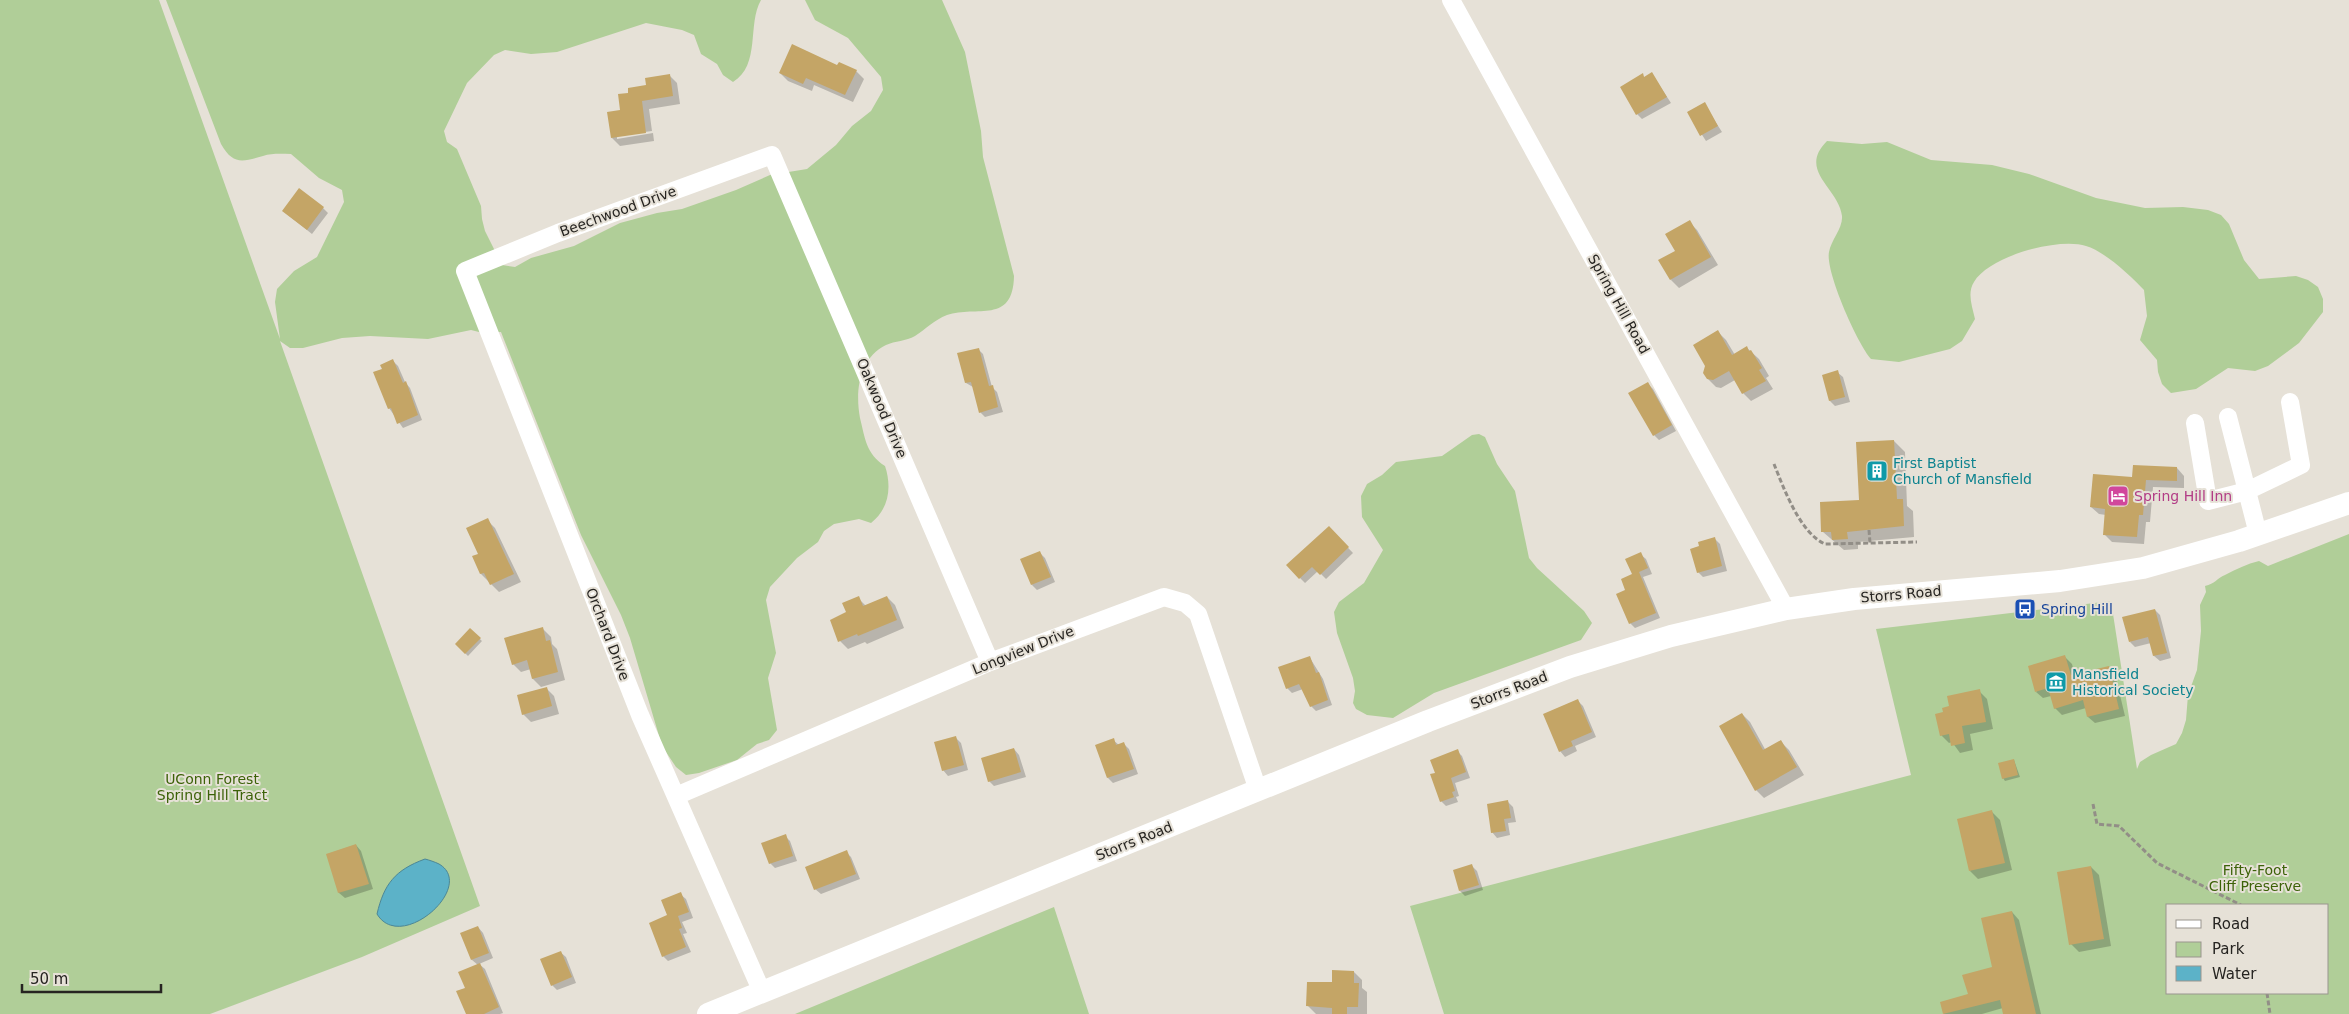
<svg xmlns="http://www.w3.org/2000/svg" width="2349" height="1014" font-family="'DejaVu Sans',sans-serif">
<rect width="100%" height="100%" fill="#e6e1d7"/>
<!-- green -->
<path fill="#b0ce98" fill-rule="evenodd" d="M0 0H159L280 339 275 302 277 289 294 271 317 257 344 202 342 190 319 178 291 154C282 154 272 153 263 156 242 162 233 165 221 144L166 0H761C747 24 761 65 733 82L723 75 717 64 701 54 694 35 682 30 646 23 557 52 531 54 505 50 494 55 467 83 444 131 447 142 457 149 481 206 482 219 485 231 502 265 515 267 531 258 574 246 620 223 657 213 682 209 736 190 770 175 807 169 836 145 852 126 871 111 883 90 881 77 848 38 815 20 805 0H942L965 52 981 131 983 157 1014 276C1013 325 977 305 947 315 934 320 926 329 915 336 906 341 895 341 886 345 859 358 855 391 860 418 865 438 866 454 885 466 892 487 889 509 871 523L859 519 834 524 824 531 818 542 797 558 770 587 766 600 776 653 768 678 777 730 769 740 757 744 737 760 699 773 686 775 676 767 662 746 630 638 621 615 581 535 501 332 483 333 471 330 428 339 370 336 342 338 303 348H290L280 341 480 906 362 957 210 1014H0Z
M1827 141 1862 144 1887 142 1931 160 1992 165 2029 174 2096 198 2145 208 2183 207 2208 210 2221 215 2229 224 2244 260 2259 279 2296 276 2308 280 2318 287 2323 299V312L2299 343 2268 366 2255 371 2228 368 2196 389 2171 393 2162 384 2158 372 2157 360 2140 340 2147 316 2144 290C2131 276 2104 251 2086 246 2059 237 1989 256 1974 282 1967 293 1972 306 1975 319L1962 341 1950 349 1899 362 1871 359C1857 343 1825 271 1829 252 1831 240 1843 228 1842 216 1839 188 1797 171 1827 141Z
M1479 434 1485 437 1497 464 1515 491 1529 558 1537 568 1584 611 1592 623 1581 640 1434 693 1393 718 1367 715 1356 709 1353 703 1355 691 1353 678 1337 633 1334 612 1339 602 1364 583 1383 550 1362 517 1361 496 1367 484 1382 475 1396 462 1442 456 1472 435Z
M2349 534V1014H1444L1410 906 1911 775 1876 629 2111 601 2137 769 2140 762 2151 755 2176 744 2182 733 2186 720 2188 695 2197 670 2201 631 2200 605 2206 592 2205 586C2215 584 2217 578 2225 575 2236 569 2247 564 2259 561L2268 566ZM2168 905H2328V993H2168Z
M1054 907 1089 1014H795Z"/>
<!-- water -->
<path fill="#5cb2c8" stroke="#4c8796" d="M425 859C429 860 435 862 439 864 477 886 401 954 377 914 384 884 395 870 425 859Z"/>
<!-- shadow -->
<path fill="#0003" d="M838 66 856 71 864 79 853 102 814 85 812 91 788 81 780 73Z
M1652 74 1671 103 1642 119 1637 114 1642 75 1645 78Z
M669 75 677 83 680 104 649 109 652 131 617 136V139L653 133 654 141 620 146 612 138 630 94Z
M1704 104 1722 132 1706 141 1688 113Z
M323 208 328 213 312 234 283 211Z
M1689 222 1697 230 1718 265 1679 288 1671 280Z
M1718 332 1726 340 1735 355 1747 348 1759 359 1769 376 1766 378 1773 389 1751 401 1743 393 1735 380 1721 388 1716 387 1708 379Z
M978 349 983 354 992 387 997 392 1003 412 985 417 980 412 973 387 966 383Z
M393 361 398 366 405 382 410 388 422 420 403 428 389 408 383 369Z
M1837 372 1843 377 1850 402 1835 406 1830 401 1824 376Z
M1648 384 1653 389 1676 431 1659 440 1654 435Z
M1894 441 1905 452 1907 506 1913 511 1914 537 1858 542V549L1844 550 1823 532 1860 501Z
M2177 468 2184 476V488L2153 487 2150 522H2146L2144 544 2112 542 2104 534 2106 515 2099 514 2091 507 2133 479Z
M487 520 495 528 521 582 499 592 481 574 479 555Z
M1329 528 1353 553 1326 579 1318 571 1305 583 1287 565Z
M1714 538 1720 544 1727 571 1703 577 1698 572Z
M1040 553 1045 558 1055 582 1037 590 1032 585Z
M1640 554 1646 559 1652 574 1643 577 1660 618 1635 628 1630 623 1627 590Z
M887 597 895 605 904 628 867 644 865 642 848 649 840 641 848 613 858 598 866 606Z
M2155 610 2160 615 2171 658 2160 661 2154 656 2151 643 2135 647 2130 642Z
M543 629 551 637 552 644 557 649 565 680 541 687 533 679 531 669 521 672 513 664Z
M470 630 482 641 468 656 456 644Z
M2065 657 2072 664 2075 676 2109 667 2115 674 2125 716 2095 723 2088 717 2086 708 2062 715 2055 708 2051 696 2043 698 2036 692Z
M1310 658 1323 679 1332 705 1316 711 1311 706 1303 689 1292 693 1287 688Z
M546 688 554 696 559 714 531 722 523 714Z
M1979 691 1987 699 1993 729 1970 734 1973 750 1960 753 1952 742 1949 743 1941 735 1944 713 1950 707Z
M1578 701 1583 706 1596 737 1575 746 1577 751 1565 757 1560 751Z
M1742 714 1750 722 1766 751 1781 742 1789 750 1804 775 1764 798 1756 790Z
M956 738 961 743 968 770 948 776 943 770Z
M1113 740 1119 745 1124 744 1129 749 1138 774 1113 783 1108 778Z
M1014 749 1019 755 1026 777 994 786 989 781Z
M1457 751 1462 756 1470 778 1455 783 1459 796 1456 797 1458 802 1446 806 1441 801 1436 773Z
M2014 760 2020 777 2005 781 2003 778Z
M1508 802 1513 807 1516 822 1508 823 1510 835 1497 838 1492 832Z
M1992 812 2000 820 2012 870 1978 879 1970 871Z
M785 836 790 841 797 861 775 868 770 863Z
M356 845 361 851 373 889 345 898 339 893 328 855Z
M846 852 851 857 860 879 821 894 815 889Z
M1472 866 1477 871 1483 890 1465 896 1460 891Z
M2091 867 2099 875 2111 946 2079 952 2071 944Z
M680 894 686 899 693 918 682 922 687 933 683 934 691 952 668 961 663 956 669 916Z
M2012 912 2019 920 2041 1014H2004L2003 1008 1982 1014H1944L1942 1003 1969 995 1994 968Z
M478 927 483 933 493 958 479 964 485 969 503 1013 500 1014H467V988L478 965 472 960Z
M560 952 566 957 576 983 557 990 552 985Z
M1354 972 1362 980V988L1367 992V1014H1316L1308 1006 1333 983Z"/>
<!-- building -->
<path fill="#c4a566" d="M792 44 837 65 839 62 857 70 845 95 806 78 803 84 779 73Z
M1652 72 1667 97 1636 115 1620 87 1643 73 1644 77Z
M670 74 673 96 642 101 646 133 611 138 607 112 620 110 618 94 628 93V88L646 85 645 78Z
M1705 102 1718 126 1700 136 1687 112Z
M299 188 324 207 307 230 282 211Z
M1690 220 1711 257 1670 280 1658 260 1675 251 1665 234Z
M1718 330 1732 355 1747 346 1749 351 1751 350 1762 368 1759 370 1766 381 1742 394 1729 371 1713 380 1707 379 1703 373 1705 366 1693 345Z
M979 348 989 386 993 385 998 407 979 413 971 382 965 383 957 353Z
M393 359 403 383 406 381 418 415 397 424 391 408 388 409 373 372 382 369 380 365Z
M1838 370 1845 397 1829 401 1822 375Z
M1648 382 1672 425 1653 436 1628 393Z
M1894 440 1897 499H1903L1904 526 1847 532 1848 539 1832 540 1831 532H1821L1820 502 1859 500 1856 442Z
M2133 465 2177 467V481L2146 480 2143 515H2139L2137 537 2103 535 2105 509 2090 507 2093 474 2132 477Z
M488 518 514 574 490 585 484 573 480 574 472 556 478 554 466 528Z
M1329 526 1349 547 1320 575 1312 567 1299 579 1286 565Z
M1715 537 1722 566 1697 573 1690 549 1699 546 1698 542Z
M1040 551 1051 577 1031 585 1020 559Z
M1641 552 1648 568 1639 572 1656 613 1629 624 1616 594 1625 590 1621 579 1632 574 1625 559Z
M859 596 863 606 887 596 897 620 858 636 857 634 838 642 830 620 846 612 842 603Z
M2155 609 2167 653 2153 656 2148 637 2129 642 2122 617Z
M543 627 546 641 550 640 558 672 532 679 527 660 512 665 504 638Z
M470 628 481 638 465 654 455 644Z
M2065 655 2071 675 2109 666 2119 709 2087 717 2083 700 2054 709 2048 688 2035 692 2028 666Z
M1310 656 1316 673 1319 672 1328 700 1310 707 1299 684 1286 689 1278 667Z
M547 687 552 706 522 715 517 695Z
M1980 689 1986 722 1962 726 1965 743 1951 746 1949 734 1940 736 1935 714 1943 712 1942 708 1949 706 1947 696Z
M1578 699 1592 732 1571 741 1573 746 1559 752 1543 714Z
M1742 713 1763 750 1781 740 1797 767 1755 791 1719 726Z
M956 736 964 765 942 771 934 742Z
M1114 738 1116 745 1124 742 1134 769 1107 778 1095 745Z
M1014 748 1021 772 988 782 981 758Z
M1458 749 1466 772 1451 778 1455 791 1452 792 1454 797 1440 802 1430 774 1435 773 1430 760Z
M2014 759 2018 775 2002 779 1998 763Z
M1508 800 1511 818 1504 819 1506 831 1491 833 1487 804Z
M1992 810 2005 863 1969 871 1957 819Z
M786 834 793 856 769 864 761 843Z
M356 844 369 884 338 893 326 854Z
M847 850 856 874 814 890 805 867Z
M1472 864 1479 885 1459 891 1453 870Z
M2091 866 2104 939 2069 945 2057 872Z
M681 892 689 912 678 916 682 928 679 929 686 947 662 957 649 923 667 915 661 900Z
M2012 911 2036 1014H2003L2000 1000 1943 1014 1940 1002 1968 994 1962 975 1992 967 1981 918Z
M478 926 489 953 471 960 460 933Z
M561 951 572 977 551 986 540 959Z
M480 963 499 1007 484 1014H466L456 991 465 988 458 972Z
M1332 970 1354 971V983H1359L1358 1007H1347V1014H1332V1008L1306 1006 1307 982H1332Z"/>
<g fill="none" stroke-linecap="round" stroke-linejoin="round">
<!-- path -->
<path stroke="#928e87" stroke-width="3" stroke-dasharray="5 2.5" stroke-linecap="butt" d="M1774 464C1784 489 1800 533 1825 544L1917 542
M1869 530 1870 543
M2093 804 2097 824 2119 826 2157 863 2241 905
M2267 993 2270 1014"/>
<!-- minor -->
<path stroke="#fff" stroke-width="18" d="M1451 0 1786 609
M2228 417 2258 534
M2195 423 2208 501 2247 491 2301 465 2290 402
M676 796 990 662 1164 597 1185 603 1198 614 1258 790
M762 992 640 715 465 271 558 233 772 155 990 662"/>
<!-- major -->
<path stroke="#fff" stroke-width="22" d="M708 1014 1428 721 1570 667 1671 636 1786 609 1854 599 2060 581 2143 568 2239 541 2349 503"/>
</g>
<!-- icons -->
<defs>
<g id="building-square" transform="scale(1.125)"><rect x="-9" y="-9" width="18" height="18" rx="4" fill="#0f9aa8" stroke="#e6e1d7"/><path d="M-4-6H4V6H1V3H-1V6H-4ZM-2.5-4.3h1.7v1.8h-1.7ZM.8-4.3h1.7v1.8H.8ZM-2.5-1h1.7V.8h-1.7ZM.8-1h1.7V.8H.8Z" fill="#fff"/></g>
<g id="hotel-square" transform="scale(1.125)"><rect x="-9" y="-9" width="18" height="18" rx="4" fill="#d1479c" stroke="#e6e1d7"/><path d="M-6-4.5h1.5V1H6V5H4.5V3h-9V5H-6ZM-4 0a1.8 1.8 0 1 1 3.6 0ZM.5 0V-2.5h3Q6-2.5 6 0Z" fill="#fff"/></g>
<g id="bus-square" transform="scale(1.125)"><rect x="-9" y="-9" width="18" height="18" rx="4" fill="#1a4fb4" stroke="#e6e1d7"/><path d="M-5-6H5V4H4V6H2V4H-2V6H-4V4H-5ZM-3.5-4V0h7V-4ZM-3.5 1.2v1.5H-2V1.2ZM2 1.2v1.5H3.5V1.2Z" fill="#fff"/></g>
<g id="museum-square" transform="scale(1.125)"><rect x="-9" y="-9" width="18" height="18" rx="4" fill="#0f9aa8" stroke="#e6e1d7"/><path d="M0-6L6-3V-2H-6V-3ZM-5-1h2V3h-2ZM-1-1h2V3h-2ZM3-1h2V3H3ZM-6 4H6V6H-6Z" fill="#fff"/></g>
</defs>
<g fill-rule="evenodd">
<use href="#building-square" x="1877" y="471"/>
<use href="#hotel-square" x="2118" y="496"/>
<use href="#bus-square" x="2025" y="609"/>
<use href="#museum-square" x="2056" y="682"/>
</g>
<g text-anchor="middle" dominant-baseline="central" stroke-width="4" stroke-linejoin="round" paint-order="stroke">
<!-- street labels -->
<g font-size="14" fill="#262421" stroke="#e6e1d7">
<text transform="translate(618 211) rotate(-20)">Beechwood Drive</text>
<text transform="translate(1619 304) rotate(61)">Spring Hill Road</text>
<text transform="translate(882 408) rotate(67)">Oakwood Drive</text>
<text transform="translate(1901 594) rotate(-5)">Storrs Road</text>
<text transform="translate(608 634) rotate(69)">Orchard Drive</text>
<text transform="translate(1023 650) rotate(-22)">Longview Drive</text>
<text transform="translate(1509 690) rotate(-21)">Storrs Road</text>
<text transform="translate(1134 841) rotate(-22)">Storrs Road</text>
</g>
<!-- culture labels -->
<g font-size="14" fill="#0d838f" stroke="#e6e1d7" text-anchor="start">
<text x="1893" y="463">First Baptist<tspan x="1893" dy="16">Church of Mansfield</tspan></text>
<text x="2072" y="674">Mansfield<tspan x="2072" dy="16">Historical Society</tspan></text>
</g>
<!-- hotel labels -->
<g font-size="14" fill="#b23c85" stroke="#e6e1d7" text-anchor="start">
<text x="2134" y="496">Spring Hill Inn</text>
</g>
<!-- transit labels -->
<g font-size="14" fill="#164399" stroke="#e6e1d7" text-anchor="start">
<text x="2041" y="609">Spring Hill</text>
</g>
<!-- park labels -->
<g font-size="14" fill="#3c6208" stroke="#e6e1d7">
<text x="212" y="779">UConn Forest<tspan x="212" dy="16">Spring Hill Tract</tspan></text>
<text x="2255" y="870">Fifty-Foot<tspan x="2255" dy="16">Cliff Preserve</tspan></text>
</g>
</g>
<!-- legend -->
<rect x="2166" y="904" width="162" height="90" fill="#e6e1d7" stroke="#99958e"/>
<rect x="2176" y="920" width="25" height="8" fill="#ffffff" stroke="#99958e"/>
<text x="2212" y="929" font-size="15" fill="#262421">Road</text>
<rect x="2176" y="942" width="25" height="15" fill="#b0ce98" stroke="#99958e"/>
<text x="2212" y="954" font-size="15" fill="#262421">Park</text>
<rect x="2176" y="966" width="25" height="15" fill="#5cb2c8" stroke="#99958e"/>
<text x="2212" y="979" font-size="15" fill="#262421">Water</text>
<!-- scale -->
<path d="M22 984v8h139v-8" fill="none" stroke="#262421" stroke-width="2.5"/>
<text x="30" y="984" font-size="15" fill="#262421" stroke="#e6e1d7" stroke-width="4" paint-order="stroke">50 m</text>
</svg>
